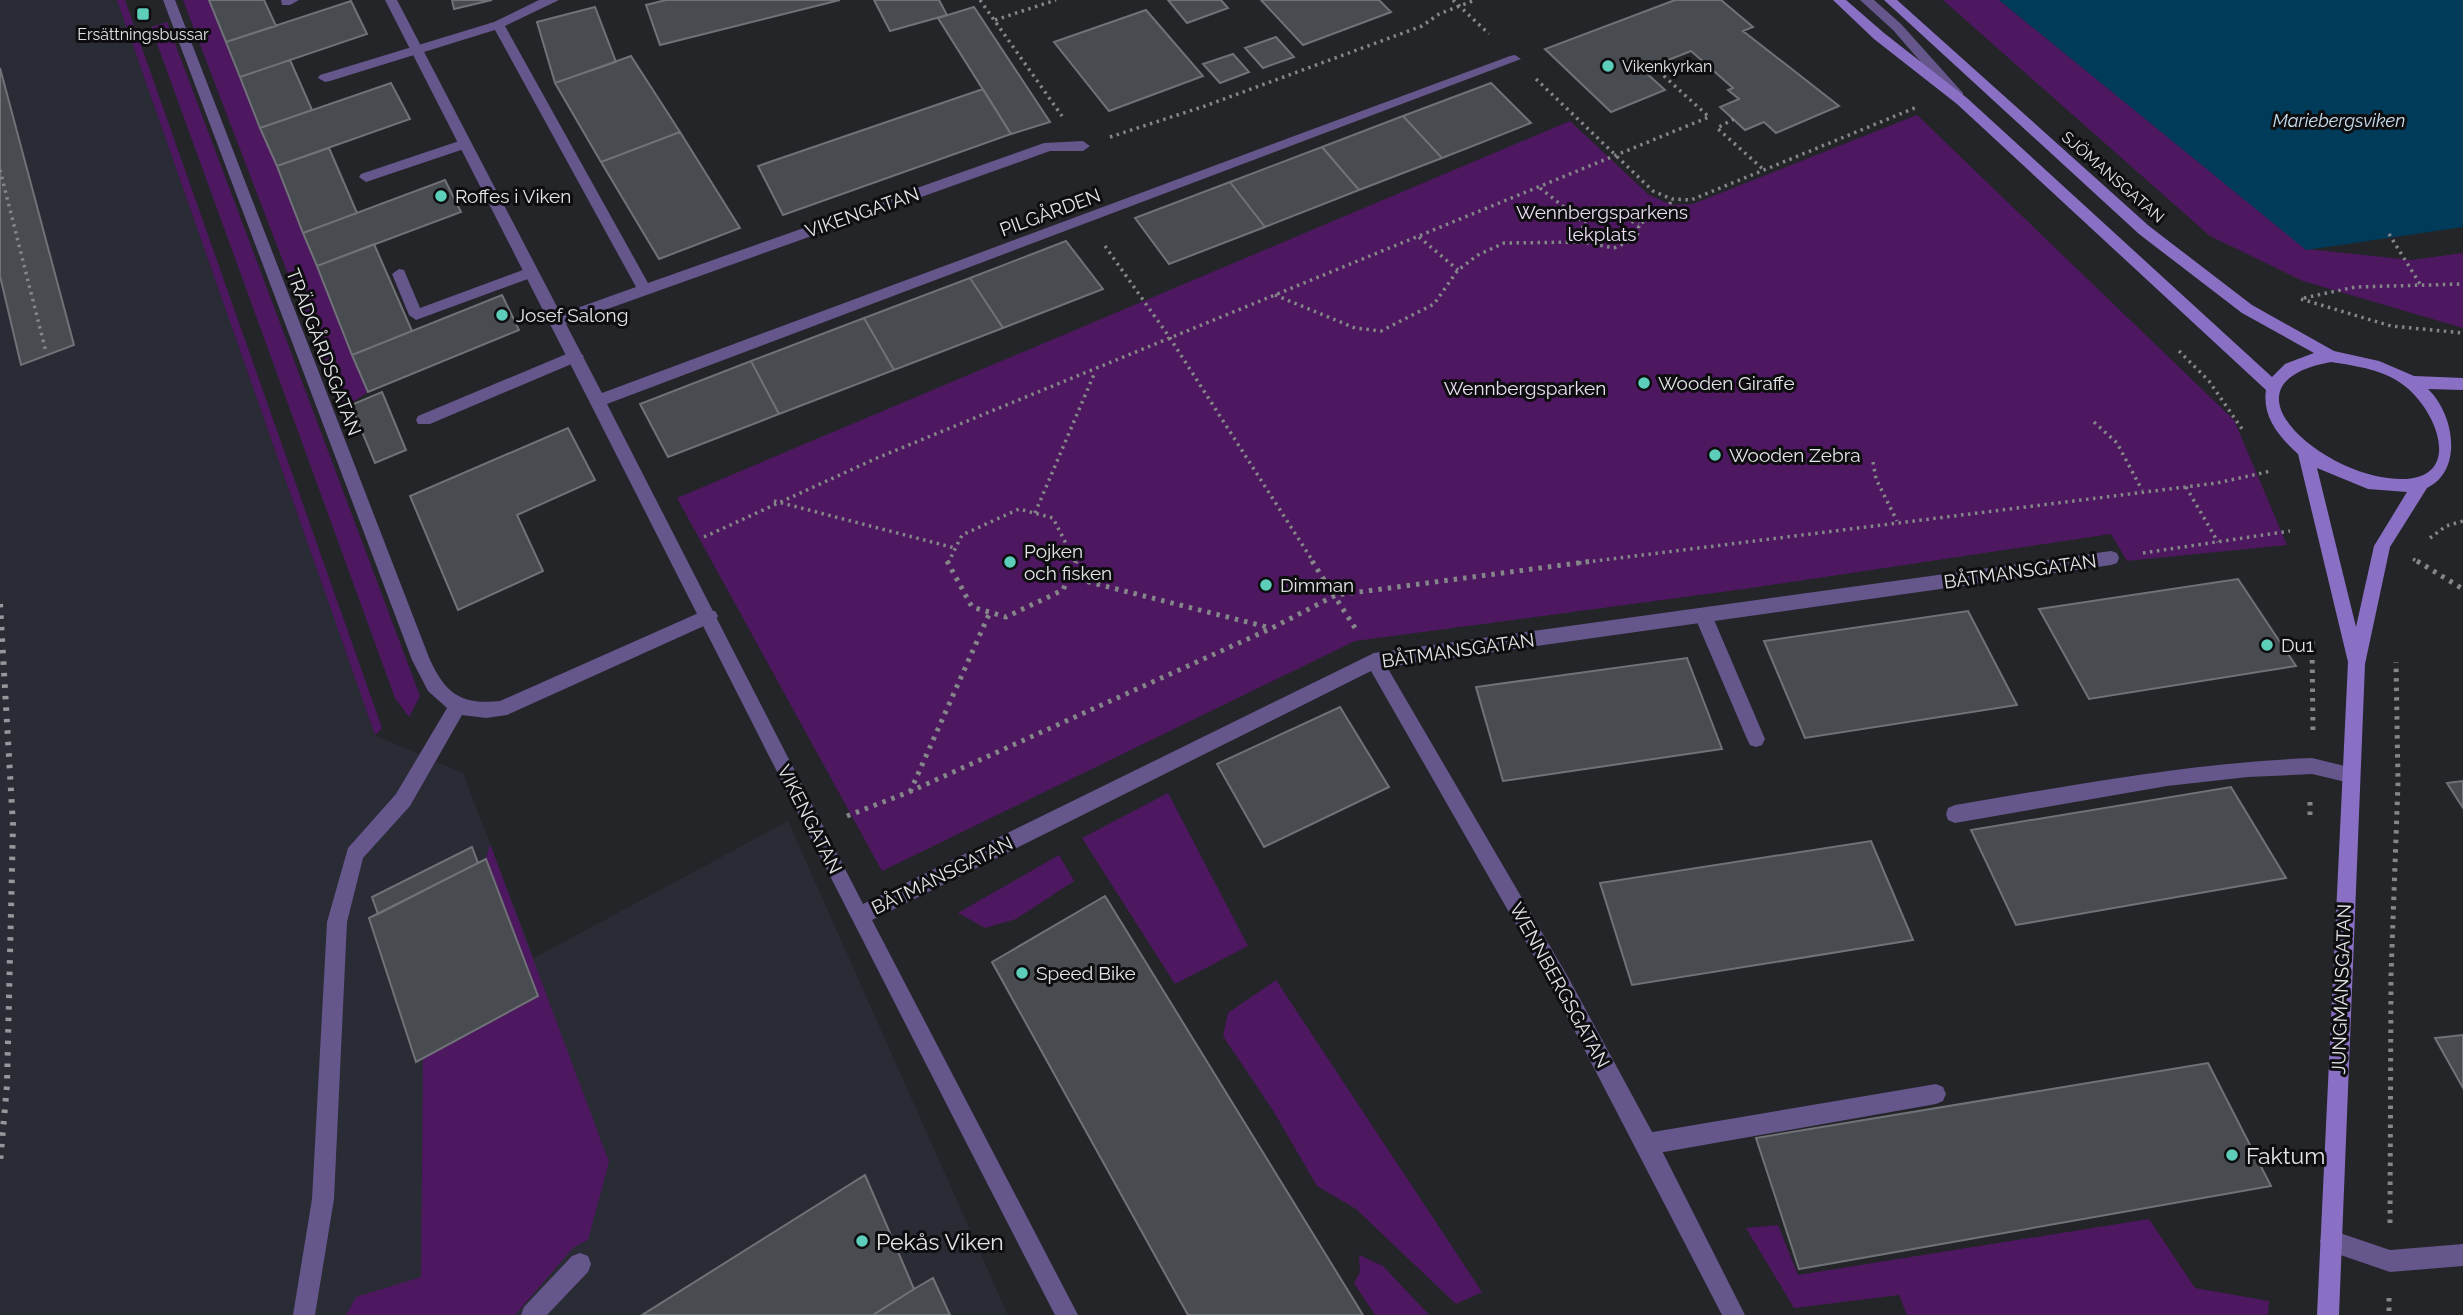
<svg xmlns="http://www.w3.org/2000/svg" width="2463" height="1315" font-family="Raleway,sans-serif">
<rect width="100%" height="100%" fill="#242529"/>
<!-- built -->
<path fill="#292b35" d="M0 0H117L375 735 463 773 534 958 788 821 1008 1315H0Z"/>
<!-- green -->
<path fill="#4e1860" d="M117 0H125L382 728 375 735Z
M183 0H209L368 392 340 410Z
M1943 0H1999L2306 249 2412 260 2463 253V328L2303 281 2210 236Z
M167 22 420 696 409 717 395 698 151 27Z
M1917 115 2234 420 2287 545 2127 561 2111 534 1744 589 1355 641 882 871 677 498 1570 121 1649 195 1672 205 1693 204Z
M1168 793 1248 946 1175 984 1082 838Z
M490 844 609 1162 588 1240 573 1248 515 1315H346L356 1297 421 1277 423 1059 537 996 486 859Z
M1059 855 1074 881 1016 919 985 928 958 913Z
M1276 980 1482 1292 1456 1304 1356 1209 1317 1186 1274 1112 1223 1036 1228 1013Z
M2149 1219 2195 1288 2269 1301 2268 1315H1907L1899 1295 1794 1308 1746 1228 1778 1225 1798 1275Z
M1359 1255 1383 1266 1429 1315H1375L1354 1283 1360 1272Z"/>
<!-- water -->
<path fill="#003b59" d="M1999 0H2463V227L2306 250Z"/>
<!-- building -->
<path fill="#484b4f" stroke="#6f7277" stroke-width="2" d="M209 0H264L276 26 226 42Z
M452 0H492L454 9Z
M666 0H840L660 45 646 5Z
M874 0H939L947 15 890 31Z
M1168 0H1221L1228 8 1187 23Z
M1261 0H1379L1391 12 1303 45Z
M1675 0H1721L1753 27 1743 31 1839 106 1776 133 1764 122 1745 130 1720 107 1739 99 1728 90 1733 88 1691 51 1643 70 1665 90 1611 112 1545 49Z
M351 1 367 34 240 77 226 42Z
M595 7 616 62 555 83 537 22Z
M974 7 1050 122 1011 134 938 18Z
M1146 10 1203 76 1109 111 1054 42Z
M1276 37 1294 57 1263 68 1245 48Z
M1233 54 1249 72 1220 83 1203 64Z
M631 56 680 132 601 162 555 83Z
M290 60 312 110 260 128 240 77Z
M0 68 74 345 21 365 0 276Z
M391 83 410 119 277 166 260 128Z
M1491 83 1531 123 1442 158 1403 116Z
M983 89 1011 134 783 215 758 166Z
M1403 116 1442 158 1359 190 1322 147Z
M680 132 740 228 659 259 601 162Z
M1322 147 1359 190 1265 227 1230 182Z
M329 148 357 213 303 233 277 166Z
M445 180 461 212 317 266 303 233Z
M1230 182 1265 227 1169 264 1135 218Z
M1066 241 1103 289 1003 328 970 278Z
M374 244 412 331 352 355 317 266Z
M970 278 1003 328 894 370 864 318Z
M502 295 519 330 368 392 352 355Z
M864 318 894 370 779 414 751 361Z
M751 361 779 414 668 457 640 404Z
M382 392 406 450 375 463 351 405Z
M568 428 595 480 517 515 543 571 458 610 410 496Z
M2238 579 2296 666 2089 699 2039 609Z
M1968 611 2017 705 1805 738 1764 641Z
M1687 658 1722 749 1503 781 1476 687Z
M1340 707 1389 787 1264 847 1217 764Z
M2463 781V808L2447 783Z
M2231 787 2286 878 2016 925 1971 830Z
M1871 841 1913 940 1632 985 1600 883Z
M472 847 478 863 378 914 372 897Z
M486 859 538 996 416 1062 369 918Z
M1105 896 1363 1315H1188L992 962Z
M2463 1035V1088L2435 1038Z
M2208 1063 2271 1186 1799 1269 1756 1138Z
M865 1175 914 1289 873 1315H642Z
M933 1278 950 1315H873L914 1289Z"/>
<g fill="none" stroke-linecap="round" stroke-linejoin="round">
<!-- path-far1 -->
<path stroke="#858689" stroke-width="3.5" stroke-dasharray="2.5 4.5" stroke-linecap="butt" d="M980 0 1062 116
M1453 0 1489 34
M995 20 1056 0
M1536 79 1653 191 1672 199 1691 200 1917 107
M1734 119 1717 128 1764 170
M1110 137 1205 106 1422 26 1439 14 1475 0
M0 170 46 352
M1540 188 1583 222
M2389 234 2420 284
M1419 237 1458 270
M1583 242V222C1603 214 1619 216 1639 224
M1105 246 1170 338 1314 563
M1275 295 1355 328 1381 331 1434 304 1458 270 1478 255 1504 243 1583 242 1614 248 1637 238 1639 224 1667 210 1672 199
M2304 298 2355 287 2463 284
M2301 299 2391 326 2463 333
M2179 351 2209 381 2242 429
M2094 422 2117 443 2142 490
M1873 462 1876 479 1897 521
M2186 487 2218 542
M774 501 955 548
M1035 513 1095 372
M704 537 877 458 1709 117 1653 66
M2430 538 2446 526 2463 521
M2143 553 2290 531
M2413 559 2420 563
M948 563 962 535 1019 509 1053 518 1076 563
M1579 563 2217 483 2271 471"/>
<!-- path -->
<path stroke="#858689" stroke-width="5" stroke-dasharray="3.5 6" stroke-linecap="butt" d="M947 561 972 607 1006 617 1063 590 1076 561
M1312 561 1357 631
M2417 561 2463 589
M1069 577 1271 628
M2312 641 2313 734
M910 792 990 612
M2310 802V821
M847 816 909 792 1272 628 1336 595 1593 561
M2390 1223 2391 975 2398 783 2396 662
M2389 1298V1315"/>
<!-- lane -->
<path fill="#65568b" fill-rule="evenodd" d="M163 0H175L430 660C446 694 461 705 500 701L703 611H715L718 616 715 621 507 715 486 718 462 715 410 806 363 858 347 922 334 1199 315 1315H293L312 1199 327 922 348 848 396 794 447 708 428 691 412 660Z
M281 0H299L290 5H282Z
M539 0H559L505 26 648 283 1044 143 1083 141 1090 146 1083 151H1050L557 327 552 325 550 321 552 317 636 287 495 30 330 81 325 82 318 78 320 75 494 22Z
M1860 0H1874L1901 24 1963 93V99H1953L1893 30Z
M465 139 470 141V147L366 182 359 177 361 174Z
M531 267 536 268V276L416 320 409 315 392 274 399 269 404 270 420 308Z
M576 350 584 356 581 360 430 424H418L416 420 418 416Z
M1703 608 1709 610 1712 615 1765 739 1762 745 1756 747 1750 745 1747 739 1694 615 1697 610Z
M2312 758 2357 769 2359 775 2357 781 2350 783 2312 774 2248 777 2167 786 1955 823 1948 820 1946 814 1948 808 1955 805C2074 785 2191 763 2312 758Z
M1936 1084 1943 1087 1946 1094 1943 1101 1936 1104 1647 1155 1640 1151 1636 1144 1640 1137 1647 1133Z
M2331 1230 2390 1250 2463 1244V1266L2390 1272 2323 1249 2320 1241 2323 1233Z
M580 1253 588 1256 591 1264 588 1272 547 1315H521L524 1307 572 1256Z"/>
<!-- street -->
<path fill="#65568b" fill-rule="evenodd" d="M385 0H397L602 393 1510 56 1515 55 1521 59 607 404 863 904 1374 653 2111 551 2117 553 2119 558 2117 563 2111 565 1387 667 1568 977 1657 1141 1745 1315H1722L1554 991 1371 671 872 920 1078 1315H1055C829 878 609 438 385 0Z"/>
<!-- secondary -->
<path fill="#8a70c5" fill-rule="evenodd" d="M1833 0H1846L1884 33 1967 98 2272 377 2285 364 2314 353 2242 313 2139 234 1884 0H1897L2149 226 2252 305 2334 351 2379 361 2414 376 2463 378V390L2428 389C2455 415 2463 471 2427 488L2390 547 2365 664 2339 1315H2317L2348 662 2298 454C2279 437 2262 417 2266 390L1957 104 1874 39ZM2331 362C2357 366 2386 370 2406 387 2438 413 2463 479 2401 479 2328 480 2210 384 2331 362ZM2317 468 2368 489 2407 492 2374 546 2356 627Z"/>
<!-- rail -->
<path stroke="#96979b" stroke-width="6" stroke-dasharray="3.5 8" stroke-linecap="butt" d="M0 604 13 825 7 1085 0 1163"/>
</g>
<!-- markers -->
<g fill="#5cceba" stroke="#0e0e10" stroke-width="2.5">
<rect x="136" y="7" width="14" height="14" rx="3.5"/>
<circle cx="1608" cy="66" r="7"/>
<circle cx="441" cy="196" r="7"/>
<circle cx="502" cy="315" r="7"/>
<circle cx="1644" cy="383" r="7"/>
<circle cx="1715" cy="455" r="7"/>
<circle cx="1010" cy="562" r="7"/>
<circle cx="1266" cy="585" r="7"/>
<circle cx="2267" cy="645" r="7"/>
<circle cx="1022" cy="973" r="7"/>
<circle cx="2232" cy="1155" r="7"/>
<circle cx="862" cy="1241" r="7"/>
</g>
<g text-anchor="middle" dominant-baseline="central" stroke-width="6" stroke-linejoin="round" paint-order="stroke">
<!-- far-poi labels -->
<g font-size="16" fill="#e3e4e7" stroke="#0e0e10">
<text x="143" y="34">Ersättningsbussar</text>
<text x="1622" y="66" text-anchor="start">Vikenkyrkan</text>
</g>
<!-- far-street labels -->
<g font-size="16" fill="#e3e4e7" stroke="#0e0e10">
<text transform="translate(2113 177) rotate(41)">SJÖMANSGATAN</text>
</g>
<!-- far-water labels -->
<g font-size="18" font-style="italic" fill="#cbe1f1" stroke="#0e0e10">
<text x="2339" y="120">Mariebergsviken</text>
</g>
<!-- poi labels -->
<g font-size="19" fill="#e3e4e7" stroke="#0e0e10" text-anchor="start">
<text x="455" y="196">Roffes i Viken</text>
<text x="516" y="315">Josef Salong</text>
<text x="1658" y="383">Wooden Giraffe</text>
<text x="1729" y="455">Wooden Zebra</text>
<text x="1024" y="551">Pojken<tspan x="1024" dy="22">och fisken</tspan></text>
<text x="1280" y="585">Dimman</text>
<text x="2281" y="645">Du1</text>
<text x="1036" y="973">Speed Bike</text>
</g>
<!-- street labels -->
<g font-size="19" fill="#e3e4e7" stroke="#0e0e10">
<text transform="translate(862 212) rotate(-19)">VIKENGATAN</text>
<text transform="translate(1050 212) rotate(-20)">PILGÅRDEN</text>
<text transform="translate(324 352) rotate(69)">TRÄDGÅRDSGATAN</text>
<text transform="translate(2020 571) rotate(-8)">BÅTMANSGATAN</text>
<text transform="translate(1458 650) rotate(-8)">BÅTMANSGATAN</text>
<text transform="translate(810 819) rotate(63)">VIKENGATAN</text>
<text transform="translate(942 875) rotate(-26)">BÅTMANSGATAN</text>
<text transform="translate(1560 985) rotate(61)">WENNBERGSGATAN</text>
<text transform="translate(2341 989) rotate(-88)">JUNGMANSGATAN</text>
</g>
<!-- park labels -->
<g font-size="19" fill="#ecdef3" stroke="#0e0e10">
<text x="1602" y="212">Wennbergsparkens<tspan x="1602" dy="22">lekplats</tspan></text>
<text x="1525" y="388">Wennbergsparken</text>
</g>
<!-- near-poi labels -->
<g font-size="23" fill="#e3e4e7" stroke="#0e0e10" text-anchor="start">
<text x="2246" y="1155">Faktum</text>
<text x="876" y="1241">Pekås Viken</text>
</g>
</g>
</svg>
